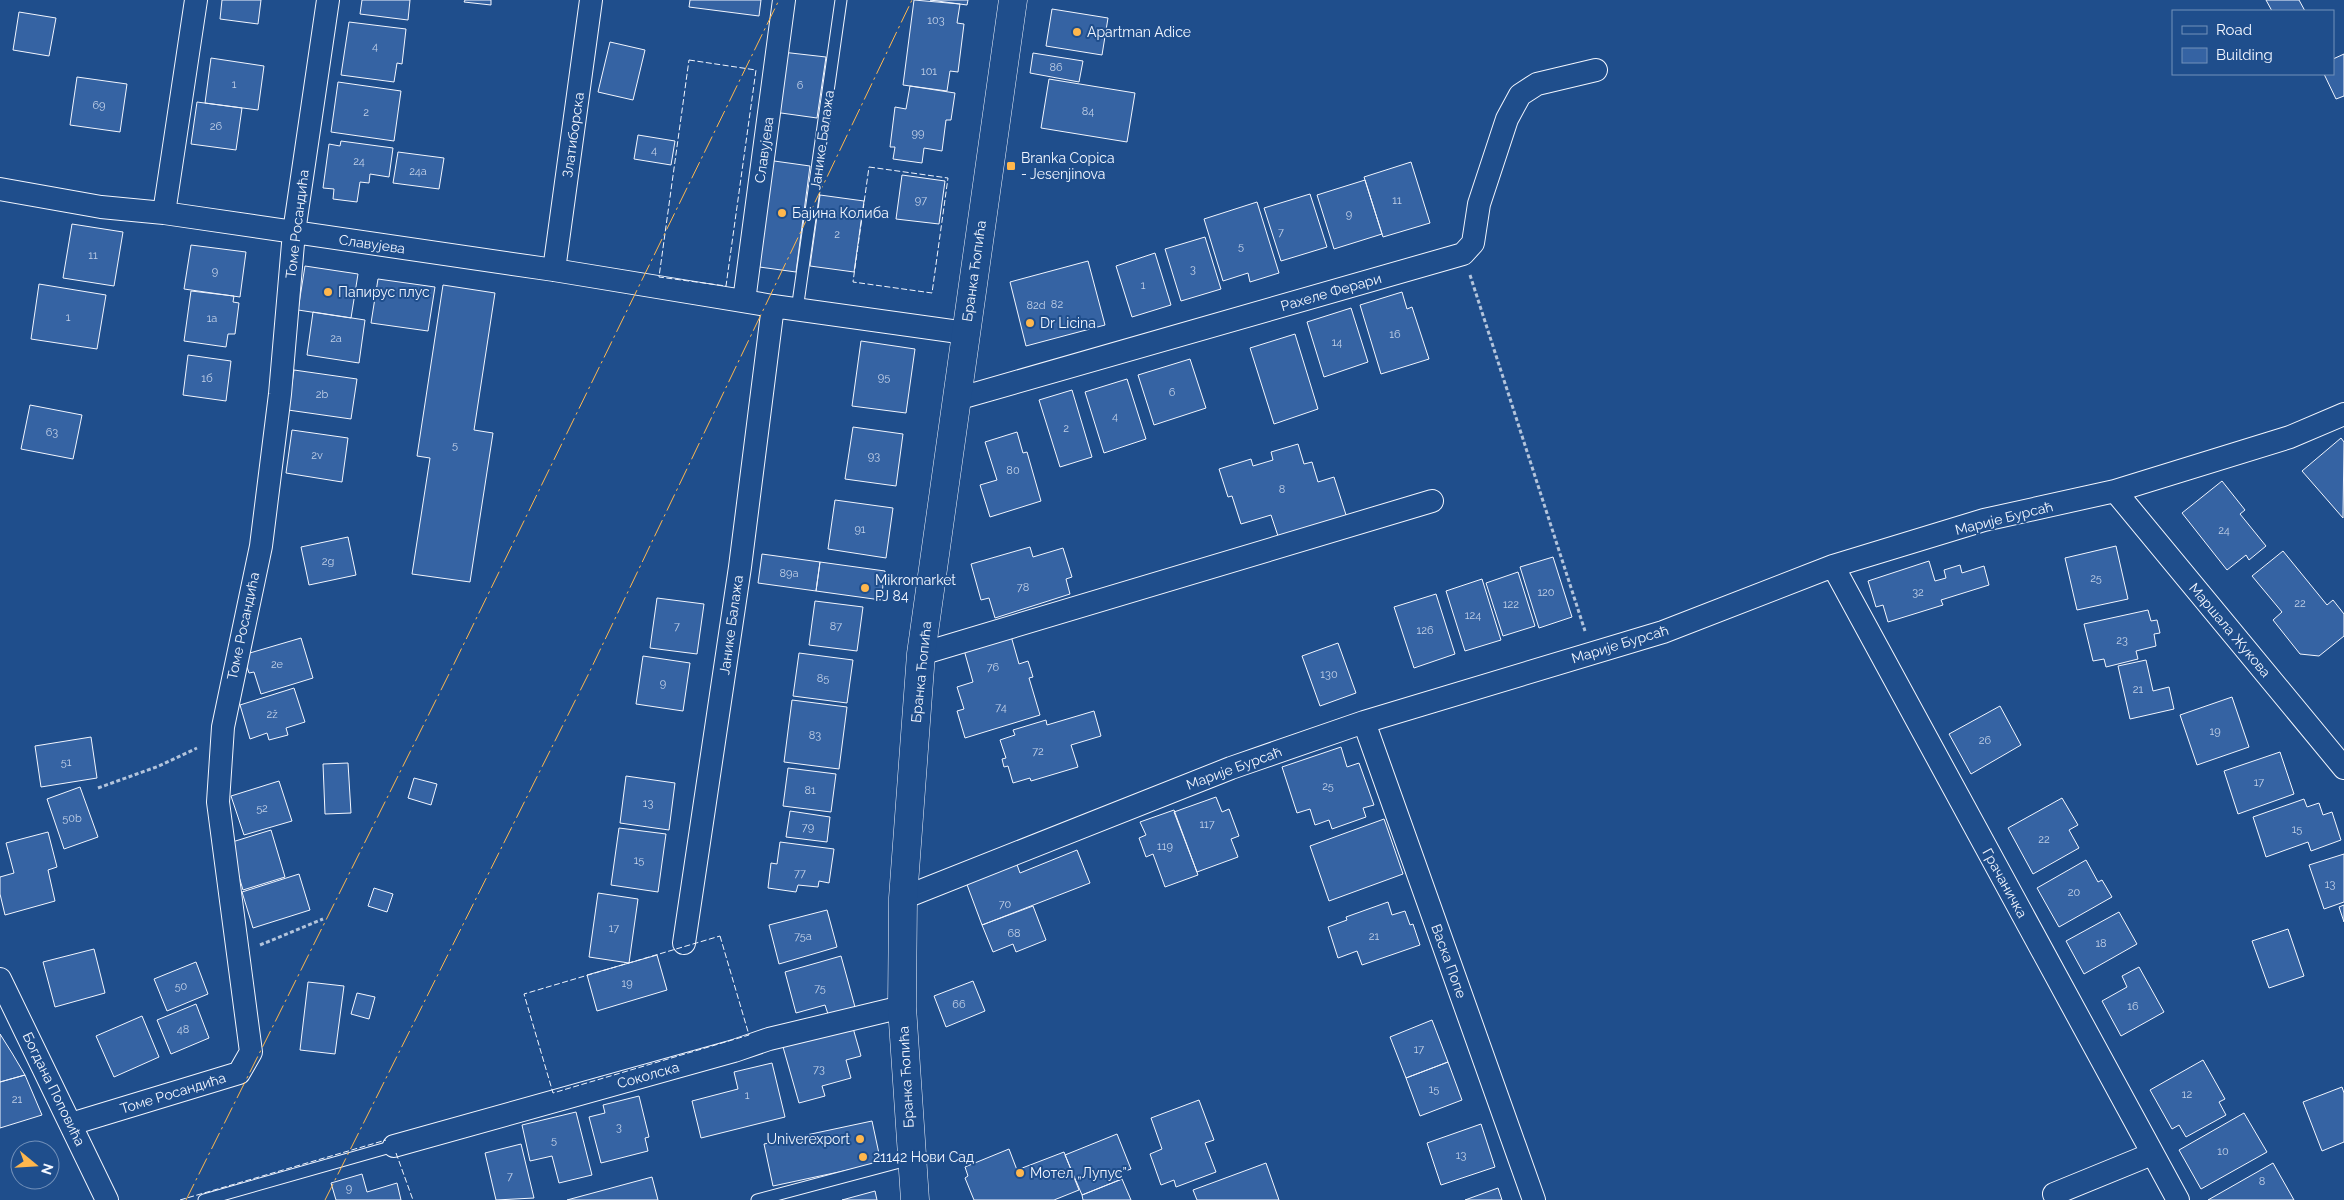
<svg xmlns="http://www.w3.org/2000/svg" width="2344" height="1200" font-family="Raleway,sans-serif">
<rect width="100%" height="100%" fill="#1f4e8c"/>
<!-- building -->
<path fill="#3563a3" stroke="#f2f6ff" d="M222 0H261L258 24 220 19Z
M362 0H410L408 20 360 14Z
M465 0H491V5L464 2Z
M690 0H761L759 16 689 7Z
M914 0 960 4 957 23 964 24 958 72 950 71 947 91 903 85Z
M930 0H968L967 5Z
M2266 0H2299L2305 11H2272Z
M1052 9 1108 18 1102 55 1046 46Z
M19 12 56 18 49 56 13 50Z
M349 22 406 29 402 64 397 63 394 82 341 75Z
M610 42 645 50 633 100 598 92Z
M782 52 826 57 817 118 774 112Z
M1033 53 1083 61 1079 82 1030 73Z
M2344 54V96L2336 99 2324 74H2333V59Z
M211 58 264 66 258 110 205 103Z
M77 77 127 84 120 132 70 125Z
M1049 79 1135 93 1127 142 1041 128Z
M338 82 401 91 394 141 331 132Z
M910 86 955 93 951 120H946L942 151 924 148 922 163 893 159 895 147H890L895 107 906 109Z
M197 102 242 108 236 150 191 144Z
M638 135 675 141 671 165 634 159Z
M341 141 393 148 389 177 370 174 369 183 360 182 357 202 333 199 334 189 323 188 329 144 340 146Z
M398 152 444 158 439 189 393 183Z
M767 160 810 166 796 272 752 266Z
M1411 162 1430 223 1383 237 1364 177Z
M902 175 945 181 939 224 896 219Z
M1365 180 1382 234 1334 249 1317 195Z
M1310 194 1327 247 1281 261 1264 208Z
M820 195 864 201 854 272 810 266Z
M1257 202 1279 273 1250 282 1248 273 1223 281 1204 219Z
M72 224 123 232 114 286 63 278Z
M1205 237 1221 289 1181 301 1165 249Z
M191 245 246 252 240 297 184 289Z
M1155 253 1171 305 1132 317 1116 266Z
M1088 261 1105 325 1026 346 1010 282Z
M305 266 358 274 351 318 298 310Z
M378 279 435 287 428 331 371 323Z
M39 284 106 295 97 349 31 339Z
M443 285 495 293 474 430 493 433 470 582 412 574 430 458 417 456Z
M191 291 234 296 233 302 239 303 235 334H228L226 347 184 341Z
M1402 292 1407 309 1412 307 1429 359 1381 374 1360 305Z
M1351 308 1368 362 1324 377 1307 322Z
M313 312 365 320 359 363 307 355Z
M1295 334 1318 409 1274 424 1250 348Z
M861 341 915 349 906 413 852 406Z
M188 355 231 361 226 401 183 395Z
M1190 359 1206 408 1154 425 1138 375Z
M294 370 357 379 351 419 288 410Z
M1127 379 1146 439 1104 453 1085 392Z
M1072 390 1092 457 1060 467 1039 400Z
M30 405 82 415 73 459 21 449Z
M853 427 903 434 896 486 845 479Z
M292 430 348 438 342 482 286 473Z
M1017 432 1023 453 1027 452 1041 501 990 517 980 485 997 480 985 442Z
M2341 438 2344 442 2343 518 2302 471Z
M1298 444 1304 464 1312 462 1318 482 1334 477 1347 518 1279 539 1271 515 1241 524 1232 496 1228 497 1219 469 1251 459 1253 466 1273 460 1271 452Z
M2222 481 2245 510 2240 514 2266 546 2249 560 2246 555 2227 570 2182 513Z
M835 500 893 508 886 558 828 549Z
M348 537 356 575 309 585 301 547Z
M2116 546 2128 599 2077 610 2065 558Z
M1030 547 1033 557 1063 548 1072 577 1066 579 1070 594 995 618 989 598 981 600 971 564Z
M2283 551 2327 605 2333 600 2344 614V636L2319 656 2300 654 2273 620 2282 612 2252 576Z
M762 554 820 562 816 591 758 583Z
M1553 557 1572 617 1539 628 1520 567Z
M1929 561 1935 581 1946 578 1944 570 1960 565 1962 573 1984 566 1989 585 1941 600 1943 605 1888 622 1883 605 1876 607 1868 581Z
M820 562 885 571 881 600 816 591Z
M1518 572 1535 626 1503 636 1486 583Z
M1482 579 1501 640 1465 651 1446 591Z
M1436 594 1455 654 1414 668 1394 607Z
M657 598 704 604 697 654 650 648Z
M815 601 863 607 857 651 809 645Z
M2148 610 2151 621 2157 620 2160 633 2154 634 2156 646 2136 651 2138 659 2106 667 2104 659 2093 661 2084 624Z
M1011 636 1019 664 1028 661 1033 677 1029 678 1040 715 965 738 957 711 964 709 957 687 973 682 964 650Z
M301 638 313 678 261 694 254 672 249 673 243 655Z
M1338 643 1356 693 1320 706 1302 656Z
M799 653 853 660 847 703 793 696Z
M643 656 690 663 683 711 636 704Z
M2146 660 2153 691 2169 687 2174 709 2130 719 2118 666Z
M294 688 305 722 286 728 288 735 269 740 267 733 250 739 240 705Z
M2232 697 2249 747 2197 765 2180 715Z
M792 700 847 707 839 769 784 762Z
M2000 706 2021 745 1971 774 1949 734Z
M1094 711 1101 736 1071 745 1078 767 1031 781 1030 778 1013 783 1008 766 1004 767 1002 759 1006 758 1000 740 1015 735 1013 730 1046 720 1047 725Z
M91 737 97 778 41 787 35 746Z
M1341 747 1347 767 1359 763 1374 805 1363 808 1366 817 1332 829 1329 820 1315 825 1310 809 1297 813 1282 767Z
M2280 752 2294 794 2238 814 2224 771Z
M348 763 351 813 325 814 323 764Z
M788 768 836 774 831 812 783 806Z
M626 776 675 783 669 830 620 823Z
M414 778 437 784 431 805 408 798Z
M279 781 292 821 244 835 231 796Z
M80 787 98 837 64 849 47 799Z
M1216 797 1222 812 1229 809 1239 836 1231 839 1238 857 1197 872 1174 812Z
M2062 798 2078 825 2069 830 2079 848 2033 874 2008 828Z
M2304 799 2307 807 2319 803 2323 815 2332 812 2341 840 2311 851 2308 842 2266 857 2253 817Z
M1174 810 1198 875 1165 887 1153 854 1146 857 1139 838 1146 835 1140 822Z
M790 811 830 817 827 842 786 837Z
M1384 819 1403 874 1329 901 1310 846Z
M619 828 666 834 658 892 611 885Z
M271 830 285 877 243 890 229 843Z
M48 832 57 867 48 870 55 901 5 915 0 894V877L14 873 6 843Z
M780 842 834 849 829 883 819 881 818 887 798 885 796 892 768 888 771 863 777 864Z
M1077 850 1090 883 982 925 966 882 1016 862 1020 873Z
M2344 854V902L2324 909 2309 865Z
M2086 860 2098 882 2102 880 2112 897 2059 927 2037 888Z
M299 874 310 910 253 928 242 892Z
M374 888 393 894 387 912 368 906Z
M598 893 638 899 629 963 589 957Z
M1388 902 1392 915 1405 911 1410 925 1413 924 1420 945 1362 965 1357 951 1338 958 1328 927 1347 920 1346 917Z
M2344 905V922L2339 907Z
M1033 906 1046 940 1016 952 1013 944 993 952 982 925Z
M827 910 837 947 779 964 769 925Z
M2119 912 2137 944 2084 974 2066 941Z
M2288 929 2304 976 2269 988 2252 941Z
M94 949 105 993 55 1007 43 962Z
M657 955 667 990 597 1011 587 975Z
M841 956 855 1007 828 1014 825 1005 796 1013 785 972Z
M196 962 208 994 167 1011 154 979Z
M2139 967 2164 1012 2121 1036 2102 1001 2127 987 2122 976Z
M973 981 985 1011 946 1027 934 996Z
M308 982 344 986 335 1054 300 1050Z
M357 993 375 997 369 1019 351 1014Z
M196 1004 209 1038 171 1054 157 1020Z
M142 1016 159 1057 114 1077 96 1036Z
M1432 1020 1448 1062 1406 1078 1390 1037Z
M853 1028 861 1056 846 1060 851 1078 822 1086 825 1096 799 1103 783 1047Z
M0 1034 12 1053 25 1075 0 1082Z
M2203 1060 2225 1099 2219 1102 2226 1115 2186 1137 2179 1125 2172 1129 2150 1090Z
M1448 1062 1462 1100 1420 1116 1406 1078Z
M772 1063 785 1117 701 1138 692 1101 738 1089 734 1072Z
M25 1075 42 1115 0 1128V1082Z
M2342 1087 2344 1093V1142L2322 1151 2303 1102Z
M639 1096 649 1137 645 1138 648 1151 601 1163 589 1117 605 1113 603 1105Z
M1199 1100 1214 1140 1205 1143 1216 1172 1176 1187 1174 1180 1161 1185 1150 1154 1162 1149 1151 1118Z
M576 1112 592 1175 559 1183 552 1156 530 1161 522 1125Z
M2244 1113 2267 1152 2201 1189 2179 1150Z
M872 1121 881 1163 773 1186 764 1144Z
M1481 1124 1495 1167 1441 1185 1427 1143Z
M1117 1134 1131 1169 1120 1173 1122 1179 1082 1195 1065 1155Z
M521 1144 534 1198 496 1200 485 1153Z
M1009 1149 1017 1170 1064 1152 1079 1190 1054 1200H974L965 1178 968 1176 965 1167Z
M1266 1163 1279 1200H1197L1193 1190Z
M2273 1163 2294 1200H2208Z
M362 1174 367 1192 397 1183 401 1200H336L331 1183Z
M652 1177 658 1200H567Z
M1122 1179 1131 1200H1083L1082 1195Z
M1498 1188 1502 1200H1465Z
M875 1191 877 1200H842Z"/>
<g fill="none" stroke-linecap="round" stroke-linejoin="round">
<!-- service casing -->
<g stroke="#f2f6ff" stroke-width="13">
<path id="service" d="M797 310 841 0
M204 1200 394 1146
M757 1200 911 1159"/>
</g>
<!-- minor casing -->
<g stroke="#f2f6ff" stroke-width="24">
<path id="minor" d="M0 189 101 207 164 213 554 270 773 306 966 333
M164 213 196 0
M554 270 591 0
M744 301 784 0
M957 399 1463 254 1473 243 1479 204 1507 119 1520 95 1537 84 1596 70
M2115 491 2344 768
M1833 566 2178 1200
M921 654 1432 501
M1364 722 1534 1200
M903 898 1231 768 1364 722 1663 632 1833 566 1984 520 2115 491 2290 437 2344 414
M684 943 740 567 773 306
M0 979 107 1200
M71 1124 239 1073 251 1052 218 802 223 727 261 546 280 394 294 232 328 0
M394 1146 734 1051 769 1039 902 1007
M2054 1194 2152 1154"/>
</g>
<!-- tertiary casing -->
<g stroke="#f2f6ff" stroke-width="29">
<path id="tertiary" d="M915 1200 902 1007 903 898 921 654 1013 0"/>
</g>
<!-- path -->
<path stroke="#b3c4dc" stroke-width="3" stroke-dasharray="4 2.5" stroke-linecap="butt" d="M1470 275 1585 631
M98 788 159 766 197 748
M260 945 323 919"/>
<!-- service -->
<use href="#service" stroke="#1f4e8c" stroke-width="11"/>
<!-- minor -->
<use href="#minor" stroke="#1f4e8c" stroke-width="22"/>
<!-- tertiary -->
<use href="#tertiary" stroke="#1f4e8c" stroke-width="28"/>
<!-- fence -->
<path stroke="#f2f6ff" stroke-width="1" stroke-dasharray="6 2.5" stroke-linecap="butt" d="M689 60 756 70 726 286 659 277Z
M869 167 948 178 932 293 853 282Z
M720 936 749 1035 553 1093 524 994Z
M396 1153 413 1200
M180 1200 386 1140"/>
<!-- power -->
<path stroke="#ffb74d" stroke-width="1" stroke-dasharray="18 4 2.5 4" stroke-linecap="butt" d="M186 1200 453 666 779 0
M325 1200 588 675 912 0"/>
</g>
<!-- markers -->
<g fill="#ffb74d" stroke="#1f4e8c" stroke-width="2">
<circle cx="1077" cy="32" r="5"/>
<rect x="1006" y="161" width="10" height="10" rx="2.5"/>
<circle cx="782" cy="213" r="5"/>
<circle cx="328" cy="292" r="5"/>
<circle cx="1030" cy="323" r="5"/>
<circle cx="865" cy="588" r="5"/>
<circle cx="860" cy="1139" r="5"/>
<circle cx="863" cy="1157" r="5"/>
<circle cx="1020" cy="1173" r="5"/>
</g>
<g text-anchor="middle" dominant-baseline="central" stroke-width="4" stroke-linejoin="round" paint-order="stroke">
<!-- number labels -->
<g font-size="11" fill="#c3d1e8">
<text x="936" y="20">103</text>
<text x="375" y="46">4</text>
<text x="1056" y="67">86</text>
<text x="929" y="71">101</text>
<text x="234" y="84">1</text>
<text x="800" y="85">6</text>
<text x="99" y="105">69</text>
<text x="1088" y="111">84</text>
<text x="366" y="112">2</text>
<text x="216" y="126">26</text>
<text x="918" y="133">99</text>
<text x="654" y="150">4</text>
<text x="359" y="161">24</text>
<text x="418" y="171">24a</text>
<text x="921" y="200">97</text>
<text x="1397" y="200">11</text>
<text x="1349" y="214">9</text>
<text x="1281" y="232">7</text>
<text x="837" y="234">2</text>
<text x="1241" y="246">5</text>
<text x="93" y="255">11</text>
<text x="1193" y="269">3</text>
<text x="215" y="271">9</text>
<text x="1143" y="285">1</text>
<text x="1057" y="304">82</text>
<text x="1036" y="305">82d</text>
<text x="68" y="317">1</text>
<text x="212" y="318">1a</text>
<text x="1395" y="334">16</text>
<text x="336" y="338">2a</text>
<text x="1337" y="342">14</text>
<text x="884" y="377">95</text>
<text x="207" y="378">1б</text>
<text x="1172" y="392">6</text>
<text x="322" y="394">2b</text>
<text x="1115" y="416">4</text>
<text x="1066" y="428">2</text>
<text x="52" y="432">63</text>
<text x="455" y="445">5</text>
<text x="317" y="455">2v</text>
<text x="874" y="456">93</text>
<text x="1013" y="470">80</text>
<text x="1282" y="489">8</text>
<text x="860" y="529">91</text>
<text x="2224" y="530">24</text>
<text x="328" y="561">2g</text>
<text x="789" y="573">89a</text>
<text x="2096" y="578">25</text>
<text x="1023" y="587">78</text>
<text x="1546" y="592">120</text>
<text x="1918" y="592">32</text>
<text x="2300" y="603">22</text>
<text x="1511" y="604">122</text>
<text x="1473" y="615">124</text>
<text x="677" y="626">7</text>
<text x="836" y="626">87</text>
<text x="1425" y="630">126</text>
<text x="2122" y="640">23</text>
<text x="277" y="664">2e</text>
<text x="993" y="667">76</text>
<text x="1329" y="674">130</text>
<text x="823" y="678">85</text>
<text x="663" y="683">9</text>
<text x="2138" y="689">21</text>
<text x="1001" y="707">74</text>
<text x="272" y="714">2ž</text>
<text x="2215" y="731">19</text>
<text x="815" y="735">83</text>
<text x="1985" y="740">26</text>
<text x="1038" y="751">72</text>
<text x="66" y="762">51</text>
<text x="2259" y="782">17</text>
<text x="1328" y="786">25</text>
<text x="810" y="790">81</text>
<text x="648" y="803">13</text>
<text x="262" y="808">52</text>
<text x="72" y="818">50b</text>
<text x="1207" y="824">117</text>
<text x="808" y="827">79</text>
<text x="2297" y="829">15</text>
<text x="2044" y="839">22</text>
<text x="1165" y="846">119</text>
<text x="639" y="860">15</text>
<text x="800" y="873">77</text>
<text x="2330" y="884">13</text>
<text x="2074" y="892">20</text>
<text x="1005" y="904">70</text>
<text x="614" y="928">17</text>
<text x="1014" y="933">68</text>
<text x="803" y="936">75a</text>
<text x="1374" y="936">21</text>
<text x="2101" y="943">18</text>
<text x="627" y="983">19</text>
<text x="181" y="986">50</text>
<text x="820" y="988">75</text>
<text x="959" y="1004">66</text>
<text x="2133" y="1006">16</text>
<text x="183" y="1029">48</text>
<text x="1419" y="1049">17</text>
<text x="819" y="1069">73</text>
<text x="1434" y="1089">15</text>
<text x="2187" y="1094">12</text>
<text x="747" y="1095">1</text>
<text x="17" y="1099">21</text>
<text x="619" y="1127">3</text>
<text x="554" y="1140">5</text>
<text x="2223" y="1151">10</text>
<text x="1461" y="1155">13</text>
<text x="510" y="1176">7</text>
<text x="2262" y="1181">8</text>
<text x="349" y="1188">9</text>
</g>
<!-- poi labels -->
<g font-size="14" fill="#f2f6ff" stroke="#1f4e8c" text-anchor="start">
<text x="1087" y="32">Apartman Adice</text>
<text x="1021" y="158">Branka Copica<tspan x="1021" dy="16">- Jesenjinova</tspan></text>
<text x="792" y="213">Бајина Колиба</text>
<text x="338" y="292">Папирус плус</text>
<text x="1040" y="323">Dr Licina</text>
<text x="875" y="580">Mikromarket<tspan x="875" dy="16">PJ 84</tspan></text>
<text x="850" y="1139" text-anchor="end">Univerexport</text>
<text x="873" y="1157">21142 Нови Сад</text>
<text x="1030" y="1173">Мотел „Лупус”</text>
</g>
<!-- street labels -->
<g font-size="14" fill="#f2f6ff" stroke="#1f4e8c">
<text transform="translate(573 135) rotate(-82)">Златиборска</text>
<text transform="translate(822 140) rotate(-82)">Јанике Балажа</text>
<text transform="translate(764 150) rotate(-82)">Славујева</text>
<text transform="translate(297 224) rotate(-83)">Томе Росандића</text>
<text transform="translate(372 244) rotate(8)">Славујева</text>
<text transform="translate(974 271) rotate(-82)">Бранка Ћопића</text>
<text transform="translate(1331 292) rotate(-16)">Рахеле Ферари</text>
<text transform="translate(2004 518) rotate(-14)">Марије Бурсаћ</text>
<text transform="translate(731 625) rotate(-82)">Јанике Балажа</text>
<text transform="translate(243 626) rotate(-78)">Томе Росандића</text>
<text transform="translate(2230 630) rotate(50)">Маршала Жукова</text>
<text transform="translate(1620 644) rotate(-17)">Марије Бурсаћ</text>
<text transform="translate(921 672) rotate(-84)">Бранка Ћопића</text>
<text transform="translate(1234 768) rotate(-20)">Марије Бурсаћ</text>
<text transform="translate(2005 883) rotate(61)">Грачаничка</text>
<text transform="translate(1449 961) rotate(70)">Васка Попе</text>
<text transform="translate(648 1075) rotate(-16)">Соколска</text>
<text transform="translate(906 1077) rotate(-93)">Бранка Ћопића</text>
<text transform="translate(54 1089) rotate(64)">Богдана Поповића</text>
<text transform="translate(173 1093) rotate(-17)">Томе Росандића</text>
</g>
</g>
<!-- legend -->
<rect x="2172" y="10" width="162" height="65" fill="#1f4e8c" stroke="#7391ba"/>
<rect x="2182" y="26" width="25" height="8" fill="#1f4e8c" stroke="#7391ba"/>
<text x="2216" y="35" font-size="15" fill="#f2f6ff">Road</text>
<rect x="2182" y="48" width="25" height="15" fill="#3563a3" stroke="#7391ba"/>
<text x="2216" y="60" font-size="15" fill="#f2f6ff">Building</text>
<!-- north arrow -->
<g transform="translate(35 1165) rotate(108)"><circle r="24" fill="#1f4e8c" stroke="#7391ba"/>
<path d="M0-4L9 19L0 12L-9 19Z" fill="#ffb74d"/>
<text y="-8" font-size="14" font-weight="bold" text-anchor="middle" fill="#f2f6ff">N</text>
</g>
</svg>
